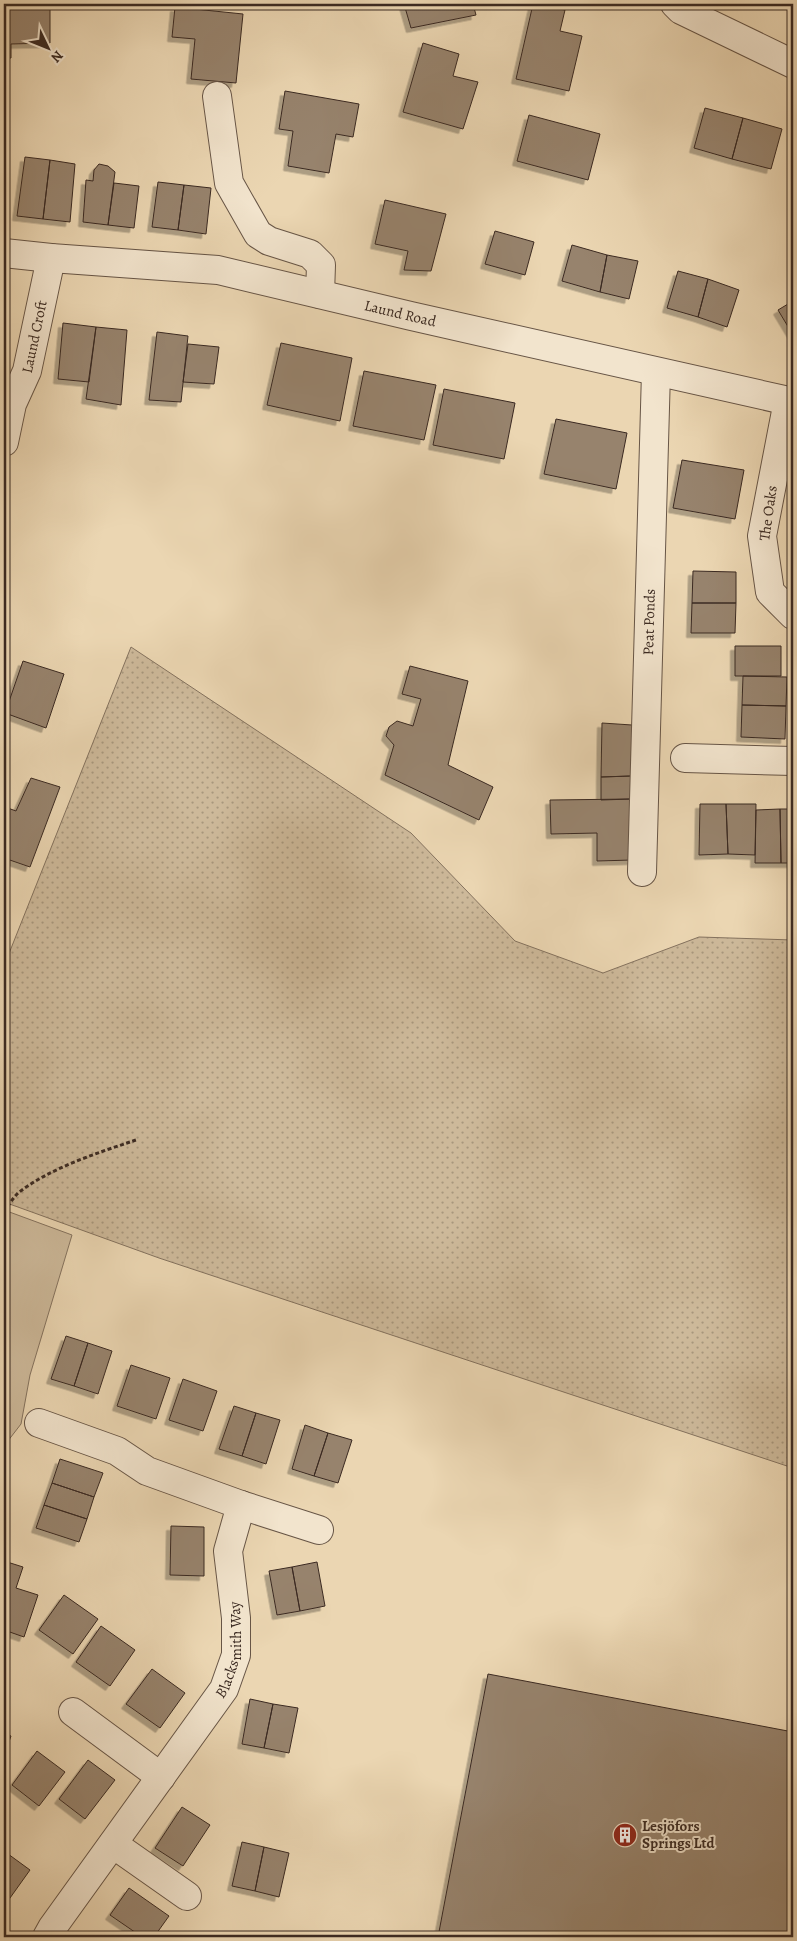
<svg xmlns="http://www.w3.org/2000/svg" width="797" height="1941" font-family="Alegreya,serif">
<defs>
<pattern id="park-dots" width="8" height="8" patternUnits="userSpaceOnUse" patternTransform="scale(1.25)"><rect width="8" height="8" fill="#cdb99a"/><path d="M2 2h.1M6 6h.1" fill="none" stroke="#a8977d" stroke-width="1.8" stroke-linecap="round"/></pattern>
<filter id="shadow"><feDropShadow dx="-4.5" dy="4.5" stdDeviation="0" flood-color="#0004"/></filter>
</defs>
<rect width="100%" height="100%" fill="#ebd6b2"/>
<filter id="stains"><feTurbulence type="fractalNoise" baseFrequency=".004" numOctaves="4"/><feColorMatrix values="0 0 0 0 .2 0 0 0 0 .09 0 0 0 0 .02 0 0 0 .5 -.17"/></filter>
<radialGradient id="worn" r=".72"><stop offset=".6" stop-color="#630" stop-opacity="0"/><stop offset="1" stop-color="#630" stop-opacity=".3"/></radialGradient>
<!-- green -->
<path fill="#cdb99a" stroke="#84725e" d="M4 1210 72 1235 30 1375 21 1424 4 1446Z"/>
<!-- park -->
<path fill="url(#park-dots)" stroke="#84725e" d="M131 647 411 833 515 941 603 973 699 937 793 940V1468L159 1258 4 1202V966Z"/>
<!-- building -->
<path fill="#97836d" stroke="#3b2a22" filter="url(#shadow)" d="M4 4H50V43L11 44V58H4Z
M404 4H473L476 15 411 28Z
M533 4 565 10 560 31 582 36 569 91 516 79Z
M175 7 243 14 236 83 191 79 195 39 172 37Z
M423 43 459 54 453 76 478 82 463 129 403 112Z
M285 91 359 104 353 137 336 134 329 173 288 166 293 131 279 129Z
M705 108 743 118 732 159 694 148Z
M529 115 600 134 588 180 517 161Z
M743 118 782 129 771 169 732 159Z
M25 157 50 160 43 219 17 216Z
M50 160 75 164 70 222 43 219Z
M99 164 108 166 115 172 108 225 83 222 86 180 93 181 94 170Z
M158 182 184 185 178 230 152 227Z
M114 183 139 186 134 228 108 225Z
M184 185 211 188 206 234 178 230Z
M385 200 446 214 431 271 404 270 408 251 375 244Z
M495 231 534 242 525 275 485 264Z
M572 245 607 255 600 292 562 281Z
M607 255 638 261 629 299 600 292Z
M678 271 708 279 698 317 667 308Z
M708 279 739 290 727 327 698 317Z
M793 301V335L778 310Z
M63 323 96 327 89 382 58 379Z
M96 327 127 330 121 405 86 399Z
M157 332 188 336 181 402 149 400Z
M281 343 352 358 340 421 267 405Z
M188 344 219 347 214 384 183 382Z
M364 371 436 385 424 440 353 426Z
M444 389 515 403 504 459 433 445Z
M556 419 627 433 616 489 544 474Z
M682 460 744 470 735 519 673 508Z
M693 571 736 572V603H692Z
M692 603H736L735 633H691Z
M735 646H781V676H735Z
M23 661 64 674 46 728 5 713Z
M410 666 468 681 448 765 493 787 479 820 385 775 394 745 386 736 389 727 397 721 413 726 421 699 402 694Z
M743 676 787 677 786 706 742 705Z
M742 705 786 706 785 739 741 737Z
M602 723 632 725 631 776 601 777Z
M631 776V799L601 800V777Z
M31 778 60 787 30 867 4 858V811L5 807 16 811Z
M631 799 632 860 597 861V833L551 834 550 800Z
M700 804H726L728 854 699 855Z
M726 804H756L755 855 728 854Z
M780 809H793V863H781Z
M780 809 781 863H755L756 810Z
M66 1336 88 1343 74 1386 51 1379Z
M88 1343 112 1351 98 1394 74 1386Z
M131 1365 170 1378 156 1419 117 1406Z
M183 1379 217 1391 203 1431 169 1420Z
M234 1406 256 1413 242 1456 219 1449Z
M256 1413 280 1420 266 1464 242 1456Z
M305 1425 328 1433 314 1476 292 1469Z
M328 1433 352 1440 338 1483 314 1476Z
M60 1459 103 1473 94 1497 52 1483Z
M52 1483 94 1497 87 1519 44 1505Z
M44 1505 87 1519 79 1542 36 1528Z
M171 1526 204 1527V1576L170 1575Z
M4 1561 23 1567 16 1588 38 1595 24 1637 4 1630Z
M317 1562 325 1606 300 1611 292 1567Z
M292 1567 300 1611 277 1615 269 1571Z
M64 1595 98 1619 73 1654 39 1630Z
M101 1626 135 1650 110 1686 76 1662Z
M152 1669 185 1693 160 1728 126 1704Z
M488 1674 793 1732V1937H438Z
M250 1699 273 1704 264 1748 242 1744Z
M273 1704 298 1708 289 1753 264 1748Z
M4 1733 11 1736 4 1756Z
M37 1751 65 1772 39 1806 12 1785Z
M88 1760 115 1780 85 1819 59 1799Z
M182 1807 210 1825 183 1866 155 1848Z
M242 1842 264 1847 255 1891 232 1886Z
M264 1847 289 1853 279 1897 255 1891Z
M4 1851 30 1870 5 1905H4Z
M129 1888 169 1916 154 1937H142L110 1915Z"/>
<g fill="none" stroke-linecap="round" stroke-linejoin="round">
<!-- minor casing -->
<g stroke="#675546" stroke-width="30">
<g id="minor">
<path d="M675 4 681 10 793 64"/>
<path d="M217 96 229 183 258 234 269 241 310 254 321 265 320 294"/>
<path id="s1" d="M4 253 51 258 218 270 411 316 793 402"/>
<path d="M788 401 762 536 770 592 793 615"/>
<path id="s2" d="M4 442 12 404 27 371 51 258"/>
<path d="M685 758 793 761"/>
<path id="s3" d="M642 872 656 372"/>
<path d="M39 1423 117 1451 147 1471 241 1505 319 1530"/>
<path d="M73 1712 161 1777"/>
<path d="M113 1844 187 1896"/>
<path id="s4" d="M47 1937 52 1928 224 1689 236 1655V1618L228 1551 241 1505"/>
</g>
</g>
<!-- path -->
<path stroke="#3b2a22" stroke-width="3" stroke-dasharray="4 2.5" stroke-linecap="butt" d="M4 1212C8 1206 13 1198 18 1193 50 1168 97 1153 136 1140"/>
<!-- minor -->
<use href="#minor" stroke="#f2e4cd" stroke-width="28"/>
</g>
<!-- icons -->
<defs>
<g id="building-disc" transform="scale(1.25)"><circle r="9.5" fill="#8f2418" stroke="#f2e4cd"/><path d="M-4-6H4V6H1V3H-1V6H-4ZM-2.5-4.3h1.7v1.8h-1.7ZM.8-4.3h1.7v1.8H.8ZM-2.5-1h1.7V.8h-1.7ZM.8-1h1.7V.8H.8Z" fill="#fff"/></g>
</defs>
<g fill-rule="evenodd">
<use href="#building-disc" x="625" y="1835"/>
</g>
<g text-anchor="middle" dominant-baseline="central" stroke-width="4" stroke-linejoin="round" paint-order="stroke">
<!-- street labels -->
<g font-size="15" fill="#3b2a22" stroke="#f2e4cd">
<text stroke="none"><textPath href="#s1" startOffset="402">Laund Road</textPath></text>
<text stroke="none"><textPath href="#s2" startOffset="110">Laund Croft</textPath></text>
<text transform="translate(768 513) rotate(-82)">The Oaks</text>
<text stroke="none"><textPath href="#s3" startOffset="250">Peat Ponds</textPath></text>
<text stroke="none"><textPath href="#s4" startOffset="345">Blacksmith Way</textPath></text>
</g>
<!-- poi labels -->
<g font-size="15" font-weight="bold" fill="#3b2a22" stroke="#f2e4cd" text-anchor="start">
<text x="642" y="1826">Lesjöfors<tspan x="642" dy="17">Springs Ltd</tspan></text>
</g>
</g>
<!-- margin -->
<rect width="797" height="1941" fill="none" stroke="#ebd6b2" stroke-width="20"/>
<rect x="5" y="5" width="787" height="1931" fill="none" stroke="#3b2a22" stroke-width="2.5"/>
<rect x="10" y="10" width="777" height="1921" fill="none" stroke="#3b2a22"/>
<!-- north arrow -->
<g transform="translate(48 48) rotate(133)" stroke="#f2e4cd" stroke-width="4" paint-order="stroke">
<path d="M0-4L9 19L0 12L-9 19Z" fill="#3b2a22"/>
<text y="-8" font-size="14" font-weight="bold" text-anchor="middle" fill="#3b2a22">N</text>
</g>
<rect width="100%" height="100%" filter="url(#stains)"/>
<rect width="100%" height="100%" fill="url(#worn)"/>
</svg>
